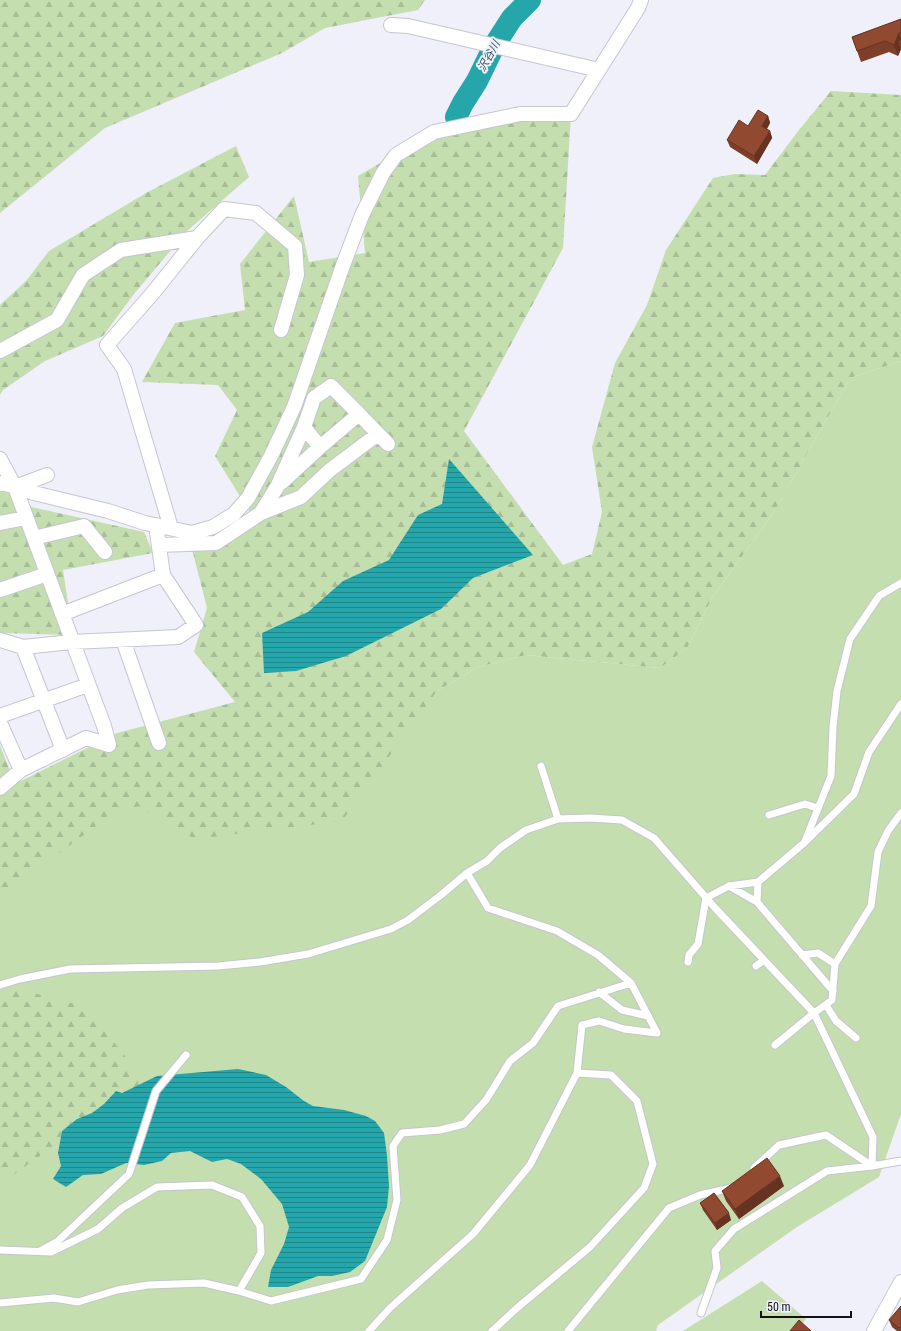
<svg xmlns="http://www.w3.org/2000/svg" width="901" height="1331" font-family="'Roboto Condensed','Noto Sans JP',sans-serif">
<defs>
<pattern id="forest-firs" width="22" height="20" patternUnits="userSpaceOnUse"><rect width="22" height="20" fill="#c4deb0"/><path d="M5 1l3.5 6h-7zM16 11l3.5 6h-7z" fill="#a7bd96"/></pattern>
<pattern id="water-rules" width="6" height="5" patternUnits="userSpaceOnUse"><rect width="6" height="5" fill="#24a6ab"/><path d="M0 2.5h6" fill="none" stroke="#1e868a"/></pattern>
</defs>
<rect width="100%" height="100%" fill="#eff0fa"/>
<!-- grass -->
<path fill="#c4deb0" d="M901 361V1114L879 1177 797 1227 658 1325 656 1331H0V862L236 702 437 691 478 667 526 655 660 668 687 648 712 598 774 512 850 378Z
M762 1281 806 1319 796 1331H683Z"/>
<!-- forest -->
<path fill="url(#forest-firs)" d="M0 0H425L418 10 325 28 282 53 105 128 0 213Z
M831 91 901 95V361L850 378 774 512 712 598 687 648 660 668 526 655 478 667 437 691 342 821 195 839 138 806 96 826 0 896V745L15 784 117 733 235 702 194 652 207 608 191 545 256 522 215 456 237 410 218 385 142 382 175 323 245 310 240 264 294 196 309 262 365 253 358 176 434 132 571 114 563 248 464 431 563 565 592 554 602 512 592 447 615 363 647 305 666 250 713 178 735 174 765 175 799 130Z
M236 146 249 177 187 231 134 294 103 336 45 361 3 390 0 395V305L26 281 49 251 146 193Z
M0 457 18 504 144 532 153 553 63 570 73 635 0 633Z
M0 984 86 1007 145 1081 6 1180 0 1182Z"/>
<!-- water -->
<path fill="url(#water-rules)" d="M449 459 533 555 473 578 441 609 346 656 296 671 264 673 262 633 308 612 343 581 389 560 418 515 442 504Z
M238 1069 266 1075 286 1087 304 1101 313 1106 344 1110 366 1116 375 1121 384 1133 387 1155 389 1186 387 1207 365 1261 350 1272 332 1276H318L288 1287H268L271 1270 284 1244 289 1227 282 1204 261 1179 241 1164 227 1159 212 1162 190 1151 171 1153 162 1161 144 1165 126 1163 101 1174 83 1175 66 1187 53 1179 61 1166 58 1153 62 1131 77 1119 92 1113 104 1104 116 1091 122 1093 157 1076Z"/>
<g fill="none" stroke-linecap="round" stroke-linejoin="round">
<!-- river -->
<path stroke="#24a6ab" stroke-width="22" d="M456 117 463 103 477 81 494 46 512 18 530 0"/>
<!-- service casing -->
<g stroke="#c5c6cf" stroke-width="9">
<path id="service" d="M541 766 558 819
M769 815 805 804 817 808
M805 841 831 776 833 727 837 691 850 639 879 596 901 583
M758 882 757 902 833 991
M729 886 757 902
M802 955 818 953 835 964
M688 962 689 955 698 944 706 898 729 886 758 882 804 843 854 794 869 752 901 704
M756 966 764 960
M0 985 20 979 70 969 218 966 260 962 308 954 391 929 408 920 441 895 467 873 487 861 500 848 526 830 558 819 590 818 622 820 654 838 716 909 814 1013 873 1137 872 1166 901 1161
M599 992 622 1010 648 1016
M826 1005 836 1021 856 1038
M775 1045 814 1013 832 1000 835 964 871 906 878 852 888 831 901 813
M754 1168 779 1145 826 1135 872 1166
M0 1250 51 1252 98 1229 122 1208 157 1187 212 1185 242 1197 260 1226 261 1253 239 1291
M40 1251 58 1241 129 1174 156 1091 186 1055
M0 1303 54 1298 78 1302 117 1290 148 1285 204 1283 239 1291 271 1301 361 1279 387 1240 397 1200 393 1146 402 1133 440 1130 464 1124 486 1100 510 1061 533 1043 558 1006 631 983
M701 1313 717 1268 715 1251 734 1229 827 1171 872 1166
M369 1331 390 1308 473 1234 530 1165 577 1073 582 1025 599 1021 624 1029 657 1033 631 983 598 955 557 931 488 908 467 873
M492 1331 517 1308 590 1247 644 1188 653 1164 637 1101 611 1075 577 1073
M568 1331 669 1208 700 1195 731 1188"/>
</g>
<!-- minor casing -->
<g stroke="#c5c6cf" stroke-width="16">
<path id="minor" d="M391 25 408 26 599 70
M0 351 57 320 83 275 121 250 197 238
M304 427 320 447
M0 459 15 487 104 726 109 745 86 738 21 770 0 723
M282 482 320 447 359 414 388 444
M0 484 3 483 34 493 108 511 145 523 192 533 213 527 234 514 248 498 271 456 294 407 342 268 362 215 383 173 396 155 434 132 520 114H571L638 8 641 0
M15 487 47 475
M261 513 301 497 330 470 378 434
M0 523 26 518
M171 528 124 369 107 345 152 294 197 238 224 209 256 213 295 246 297 275 281 330
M34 538 84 526 105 552
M159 545 216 543 261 513 277 487 304 427 314 398 331 386 359 414
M0 590 47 574
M62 614 163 575
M0 640 23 647 72 642 178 637 196 625 163 575 156 525
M123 640 159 743
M23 647 63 750
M0 716 88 685
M0 788 21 770
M874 1331 901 1282"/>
</g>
<!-- service -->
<use href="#service" stroke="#fff" stroke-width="7"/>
<!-- minor -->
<use href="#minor" stroke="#fff" stroke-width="14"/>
</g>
<!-- wall -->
<path fill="#7d3f29" d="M901 19V50V49L898 56 889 52 861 62 852 37Z
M768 116 770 123 767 129 770 131 772 138 757 164 730 147 727 140 748 126Z
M784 1186 739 1219 726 1201 722 1191Z
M700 1203 731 1220 717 1230 703 1210Z
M901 1306V1331H897L892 1327 889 1320Z"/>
<!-- shaded-wall -->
<path fill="#632" d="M899 33 901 39 898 43 901 49 898 56 894 45Z
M768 116 770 123 764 133 762 126Z
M770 131 772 138 757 164 754 156Z
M780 1176 784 1186 739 1219 735 1209Z
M729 1213 731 1220 717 1230 715 1223Z"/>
<!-- building -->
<path fill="#914930" stroke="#632" d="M901 19V33H899L894 45 885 41 857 51 852 37Z
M901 37V44L898 43Z
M758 110 768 116 762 126 770 131 754 156 727 140 739 120 748 126Z
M767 1158 780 1176 735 1209 722 1191Z
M714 1193 729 1213 715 1223 700 1203Z
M901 1306V1326L899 1328 889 1320Z
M799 1320 811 1331H790Z"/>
<g text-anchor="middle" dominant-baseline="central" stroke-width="4" stroke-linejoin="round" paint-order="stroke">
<!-- water labels -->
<g font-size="11" font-style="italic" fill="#295b5e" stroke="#eff0fa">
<text transform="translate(489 56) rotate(-61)">沢谷川</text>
</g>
</g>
<!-- scale -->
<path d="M761 1311v6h90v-6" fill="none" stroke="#121215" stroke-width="2"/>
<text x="767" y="1311" font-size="12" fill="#121215" stroke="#eff0fa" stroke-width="3" paint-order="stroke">50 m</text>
</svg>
